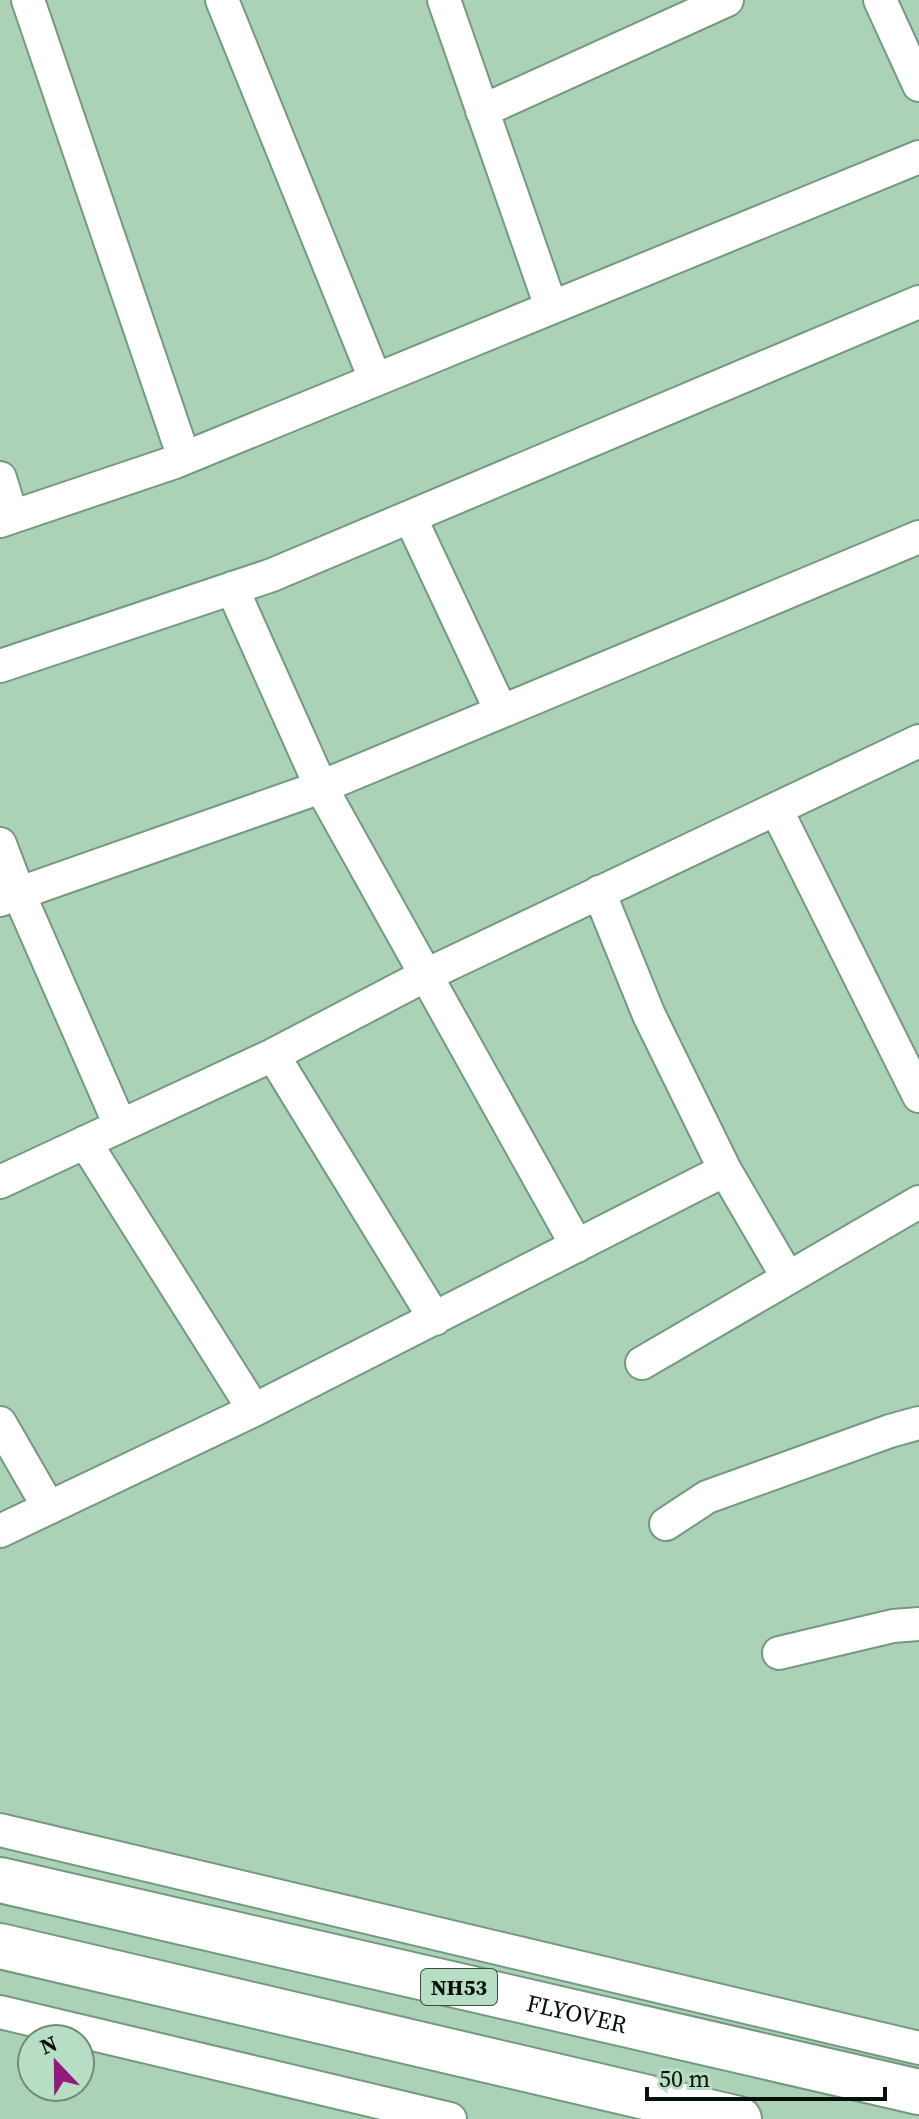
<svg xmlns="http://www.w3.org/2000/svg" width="919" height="2119" font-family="'Source Serif 4',serif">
<rect width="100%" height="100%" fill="#abd1b7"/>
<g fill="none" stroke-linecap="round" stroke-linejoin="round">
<!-- minor casing -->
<g stroke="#749981" stroke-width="36">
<path id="minor" d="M28 0 184 458
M222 0 375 379
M444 0 551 307
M880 0 919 85
M482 111 727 0
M0 478 12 517
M410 517 501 711
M0 521 175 462 919 157
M232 588 321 787 577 1246
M0 666 272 575 919 302
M776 809 919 1096
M0 844 19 894 120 1125
M599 892 649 1015 725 1170 788 1278
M0 900 321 787 919 537
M273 1055 435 1319
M85 1142 254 1410
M0 1182 273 1055 424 976 919 741
M642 1363 919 1202
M0 1423 49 1508
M666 1524 707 1497 890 1431 919 1423
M0 1531 254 1410 725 1170
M779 1653 893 1626 919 1624
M0 1830 919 2048
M0 2012 450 2119"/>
</g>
<!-- highway casing -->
<g stroke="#749981" stroke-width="48">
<g id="highway">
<path id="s1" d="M0 1880 919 2092"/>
<path d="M0 1946 739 2119"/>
</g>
</g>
<!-- minor -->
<use href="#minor" stroke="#fff" stroke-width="32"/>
<!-- highway -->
<use href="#highway" stroke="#fff" stroke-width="44"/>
</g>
<g text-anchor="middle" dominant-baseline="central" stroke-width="8" stroke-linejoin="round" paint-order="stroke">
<!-- shield labels -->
<rect fill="#b7dec4" stroke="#3a4e40" stroke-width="2" x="421" y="1969" width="76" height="36" rx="6"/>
<g font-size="22" font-weight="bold" fill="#041008">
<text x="459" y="1987">NH53</text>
</g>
<!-- street labels -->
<g font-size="24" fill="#041008" stroke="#b7dec4">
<text stroke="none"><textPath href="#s1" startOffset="592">FLYOVER</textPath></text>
</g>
</g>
<!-- north arrow -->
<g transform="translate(56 2063) rotate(338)"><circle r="38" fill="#b7dec4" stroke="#6f8c79" stroke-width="2"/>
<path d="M0-6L14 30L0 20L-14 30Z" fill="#8f1b7b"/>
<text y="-12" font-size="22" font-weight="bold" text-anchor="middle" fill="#041008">N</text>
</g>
<!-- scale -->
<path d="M647 2087v12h238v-12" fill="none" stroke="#041008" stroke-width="4"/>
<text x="659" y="2087" font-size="24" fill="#041008" stroke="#b7dec4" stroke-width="6" paint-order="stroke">50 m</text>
</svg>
